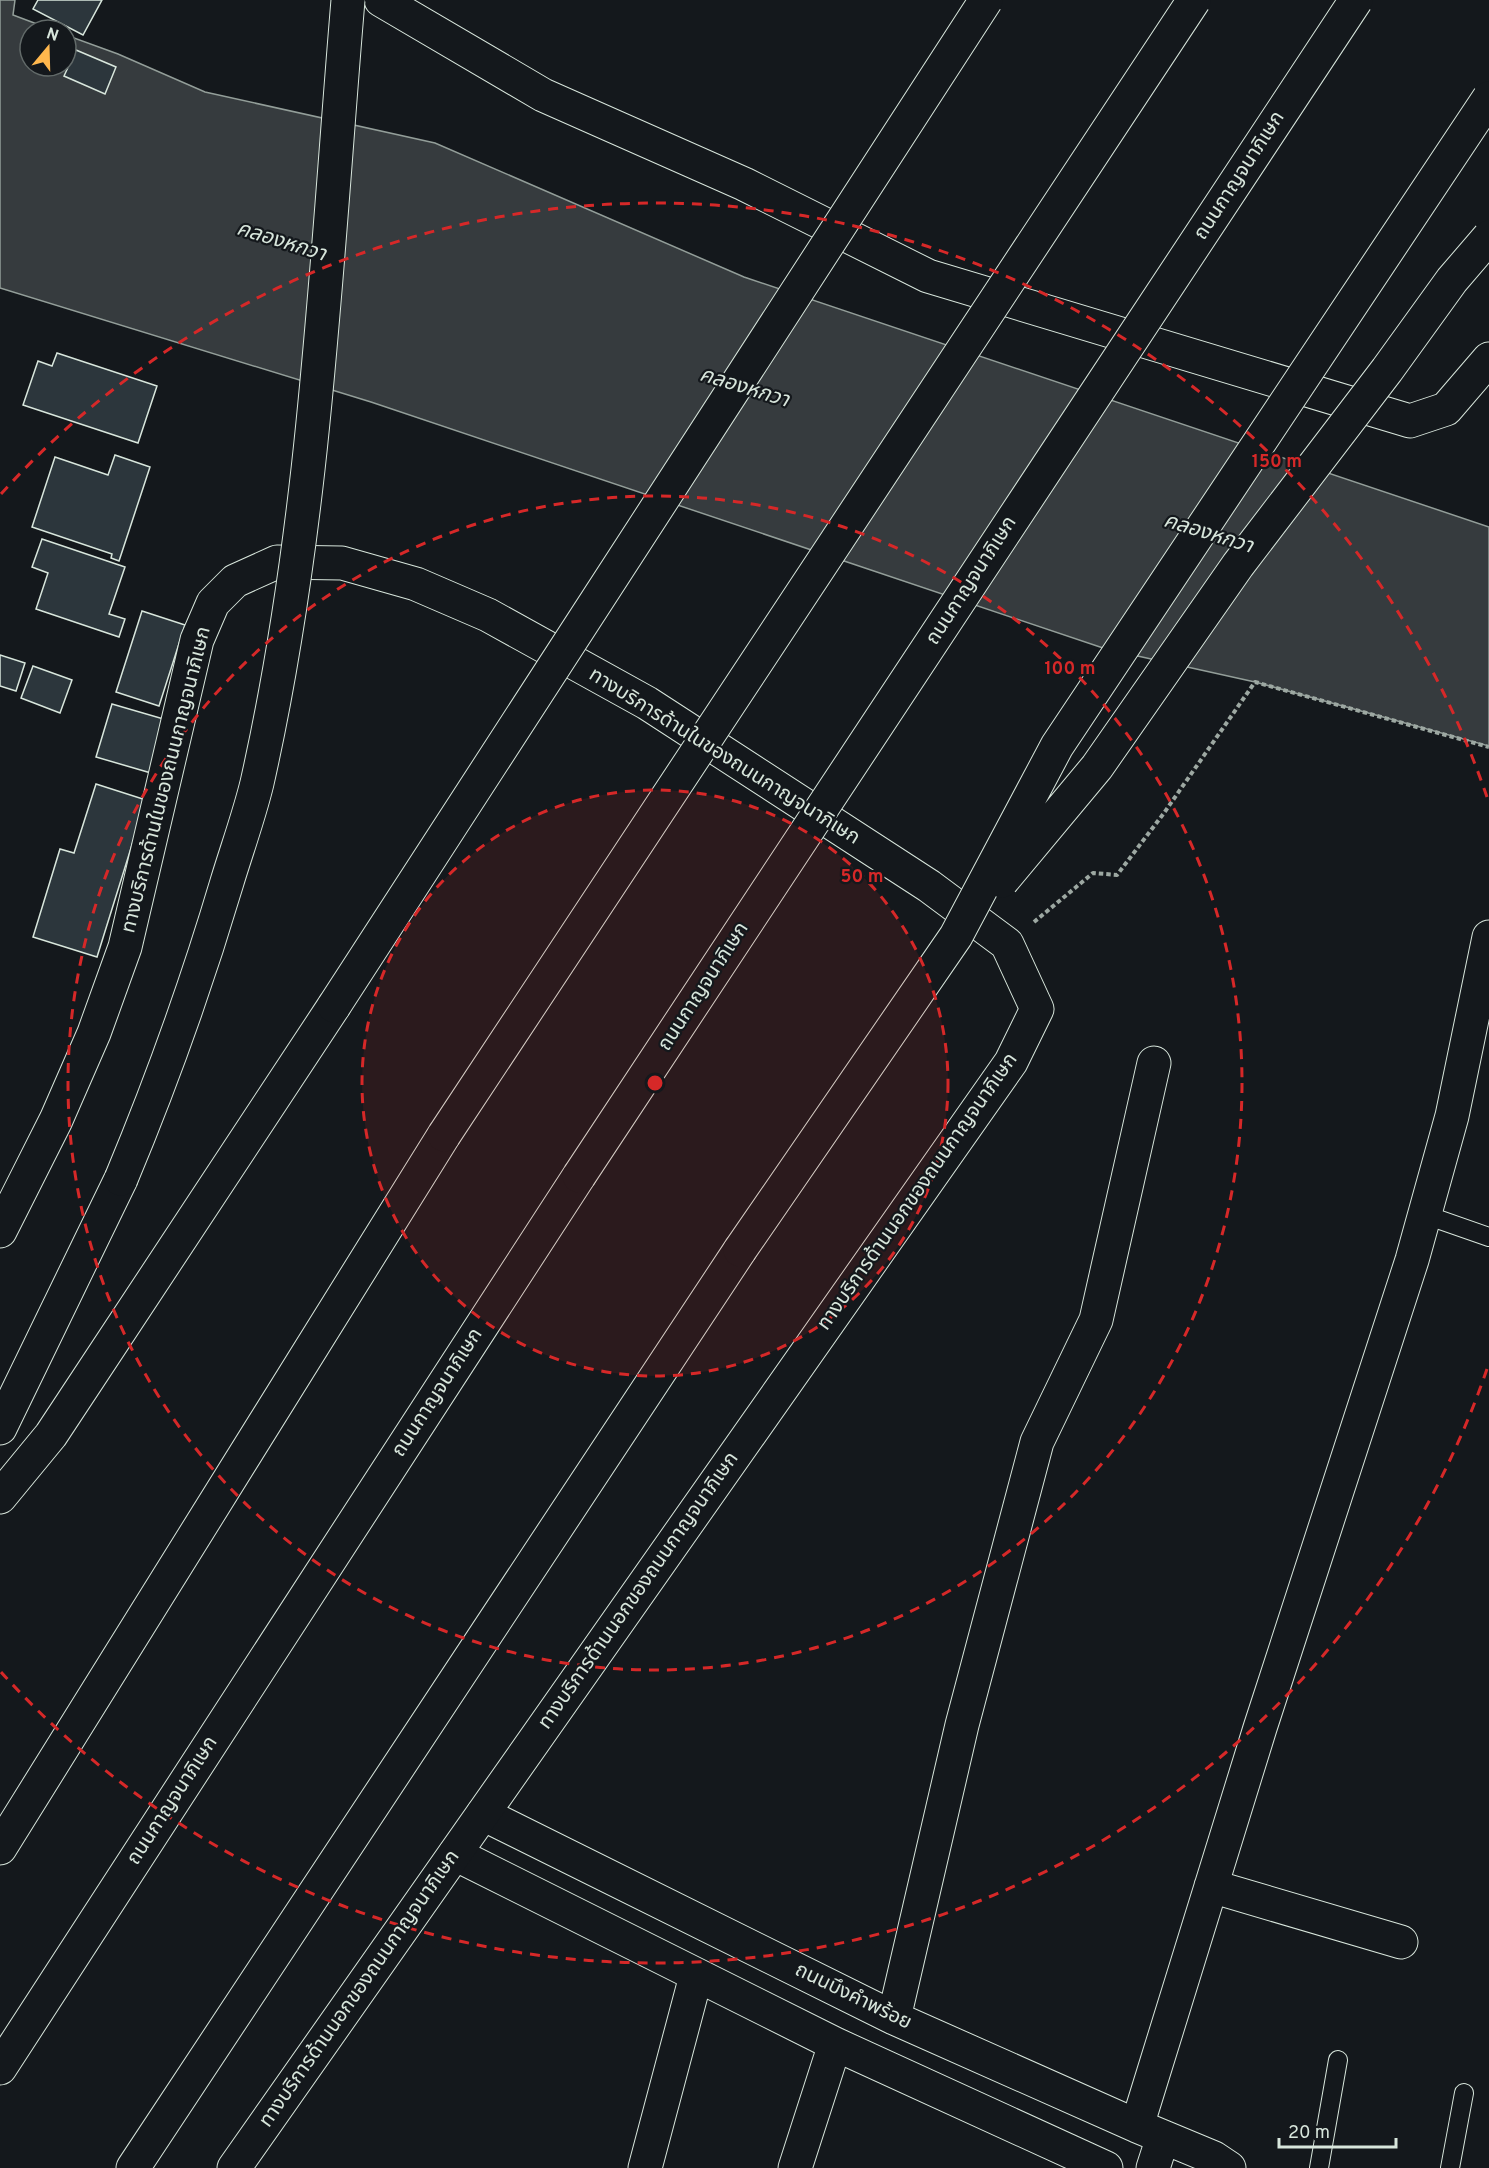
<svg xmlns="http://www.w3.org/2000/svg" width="1489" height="2168" font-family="Overpass,'Noto Sans Thai',sans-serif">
<rect width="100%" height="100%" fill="#14181c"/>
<!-- water -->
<path fill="#363b3e" stroke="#939e99" stroke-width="1.5" d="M0 0H15L13 15 53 30H30V66H66V35L118 54 205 92 435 143 744 277 1489 527V746L1255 682 1106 649 371 402 0 288Z"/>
<!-- building -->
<path fill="#2c363c" stroke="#d8e6dc" stroke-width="1.5" d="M38 0H102L83 35 33 9Z
M76 50 116 67 105 94 64 76Z
M57 353 157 386 138 443 23 405 38 361 52 366Z
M115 455 150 467 119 561 111 558 112 554 32 527 55 457 108 475Z
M42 539 125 567 109 614 125 619 119 637 36 609 48 573 32 567Z
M142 611 185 625 159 706 116 692Z
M0 655 25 663 16 691 0 686Z
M33 666 72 680 60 713 21 698Z
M112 704 167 720 151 773 96 757Z
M96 784 146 800 97 957 33 937 60 849 74 853Z"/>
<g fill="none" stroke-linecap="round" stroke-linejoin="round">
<!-- service casing -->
<g stroke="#d8e6dc" stroke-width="20">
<path id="service" d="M1423 1214 1489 1237
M1319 2168 1338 2060
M1450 2168 1464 2093"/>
</g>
<!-- minor casing -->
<g stroke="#d8e6dc" stroke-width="35">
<path id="minor" d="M483 1814 894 2018 1137 2126 1214 2158 1229 2168
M455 1854 835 2044 1106 2168
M1211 1886 1401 1942
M894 2018 962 1725 1037 1442 1096 1320 1154 1063
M1137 2126 1260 1728 1412 1260 1452 1116 1489 937
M645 2168 696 1976
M795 2168 835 2044
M1153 2168 1163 2137"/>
</g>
<!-- tertiary casing -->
<g stroke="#d8e6dc" stroke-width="35">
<path id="tertiary" d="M381 0 543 95 744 184 928 276 1410 421 1446 409 1489 359"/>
</g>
<!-- secondary casing -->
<g stroke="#d8e6dc" stroke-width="35">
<path id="secondary" d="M0 1231 56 1120 94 1033 125 947 197 640 213 603 235 581 277 562 342 563 416 584 488 615 647 703 929 886 1007 944 1037 1009 1011 1062 234 2168"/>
</g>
<!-- motorway casing -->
<g stroke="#d8e6dc" stroke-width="35">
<path id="motorway" d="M0 1428 121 1179
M0 1497 51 1435 334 1006
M0 1848 444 1135
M0 2068 579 1176
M133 2168 740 1250"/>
</g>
<!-- path -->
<path stroke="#9da8a2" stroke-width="4" stroke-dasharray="4.5 3" stroke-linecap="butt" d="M1034 922 1093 873 1117 875 1164 813 1255 682 1489 747"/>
<!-- service -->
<use href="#service" stroke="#14181c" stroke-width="18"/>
<!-- minor -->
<use href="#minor" stroke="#14181c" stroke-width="33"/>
<!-- tertiary -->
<use href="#tertiary" stroke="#14181c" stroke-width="33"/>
<!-- secondary -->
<use href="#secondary" stroke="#14181c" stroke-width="33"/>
<!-- motorway -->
<use href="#motorway" stroke="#14181c" stroke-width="33"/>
<!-- motorway-bridge casing -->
<g stroke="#d8e6dc" stroke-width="35" stroke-linecap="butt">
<path id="motorway-bridge" d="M1002 881 1097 767 1238 565 1387 370 1452 280 1489 237
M334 1006 986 0
M444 1135 1194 0
M579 1176 1356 0
M121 1179C162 1081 197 983 227 882 237 849 249 816 257 783 315 526 326 261 348 0
M740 1250 956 936 1057 746 1489 98"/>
</g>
<!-- motorway-bridge -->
<use href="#motorway-bridge" stroke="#14181c" stroke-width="33"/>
</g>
<!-- distance rings -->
<circle cx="655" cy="1083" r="293" fill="#d62828" fill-opacity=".12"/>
<g fill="none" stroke="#d62828" stroke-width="3" stroke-dasharray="10 8">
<circle cx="655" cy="1083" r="293"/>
<circle cx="655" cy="1083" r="587"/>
<path d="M1487 1369A880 880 0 0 1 1 1672M1 494A880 880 0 0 1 1487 797"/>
</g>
<g text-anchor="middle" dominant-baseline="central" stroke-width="4.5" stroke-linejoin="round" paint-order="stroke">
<!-- street labels -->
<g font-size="20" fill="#d8e6dc" stroke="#14181c">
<text transform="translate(1240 176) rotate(-57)">ถนนกาญจนาภิเษก</text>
<text transform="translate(972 581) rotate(-57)">ถนนกาญจนาภิเษก</text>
<text transform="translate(724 757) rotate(32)">ทางบริการด้านในของถนนกาญจนาภิเษก</text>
<text transform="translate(167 780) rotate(-76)">ทางบริการด้านในของถนนกาญจนาภิเษก</text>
<text transform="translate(704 987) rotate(-57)">ถนนกาญจนาภิเษก</text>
<text transform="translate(918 1192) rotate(-55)">ทางบริการด้านนอกของถนนกาญจนาภิเษก</text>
<text transform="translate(438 1393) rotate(-57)">ถนนกาญจนาภิเษก</text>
<text transform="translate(639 1591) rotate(-55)">ทางบริการด้านนอกของถนนกาญจนาภิเษก</text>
<text transform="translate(173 1801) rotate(-57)">ถนนกาญจนาภิเษก</text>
<text transform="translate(360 1989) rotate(-55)">ทางบริการด้านนอกของถนนกาญจนาภิเษก</text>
<text transform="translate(853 1997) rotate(26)">ถนนบึงคำพร้อย</text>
</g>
<!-- water labels -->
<g font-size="21" font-style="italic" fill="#d8e6dc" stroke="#14181c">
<text transform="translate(281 242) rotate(17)">คลองหกวา</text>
<text transform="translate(744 388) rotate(17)">คลองหกวา</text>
<text transform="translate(1208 534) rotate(17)">คลองหกวา</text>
</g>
</g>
<circle cx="655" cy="1083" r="9" fill="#d62828" stroke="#14181c" stroke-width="3"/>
<g font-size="18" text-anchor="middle" font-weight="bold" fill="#d62828" stroke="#14181c" stroke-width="4.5" stroke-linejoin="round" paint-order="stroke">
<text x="1277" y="467">150 m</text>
<text x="1070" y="674">100 m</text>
<text x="862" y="882">50 m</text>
</g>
<!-- north arrow -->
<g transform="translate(48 48) rotate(19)"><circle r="28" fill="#14181c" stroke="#626a69" stroke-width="1.5"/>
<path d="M0-4.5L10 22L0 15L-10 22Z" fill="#ffb74d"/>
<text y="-9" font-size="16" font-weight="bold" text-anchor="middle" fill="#d8e6dc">N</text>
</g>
<!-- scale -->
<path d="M1279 2138v9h117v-9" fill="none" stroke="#d8e6dc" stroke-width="3"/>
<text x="1288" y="2138" font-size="18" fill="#d8e6dc" stroke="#14181c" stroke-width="4.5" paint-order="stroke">20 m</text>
</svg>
